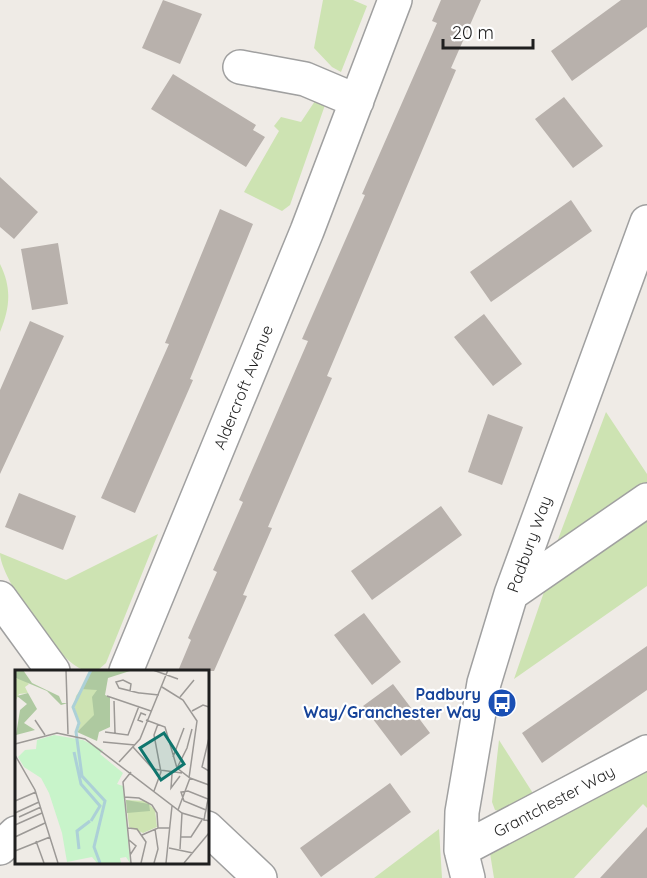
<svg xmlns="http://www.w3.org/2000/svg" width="647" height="878" font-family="Quicksand,sans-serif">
<rect width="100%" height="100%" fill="#efebe6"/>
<!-- grass -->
<path fill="#cde3b2" d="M323 0H353L367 6 341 72 332 67 314 48Z
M315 101 325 105 290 205 282 211 244 192 279 131 274 126 281 117 301 122Z
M0 264C12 288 10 308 0 332Z
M606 412 647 474V484L557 542Z
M647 518V586L514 679 545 589Z
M158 534 106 663 98 670C94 670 88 671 84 670 59 663 0 578 0 553L66 580Z
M499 740 536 798 503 812 495 810 492 802Z
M647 762V808L643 804 574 878H494L489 847Z
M439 829 442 878H374Z"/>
<!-- building -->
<path fill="#b8b1ac" d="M163 0 202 14 180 64 142 48Z
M441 0H481L451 68 456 70 327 376 332 378 268 527 272 528 243 595 247 596 214 671H178L191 640 188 638 217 572 213 570 243 502 239 500 308 341 302 339 365 195 362 194 437 23 432 21Z
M621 0H647V27L572 81 551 51Z
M173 74 256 125 253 130 265 137 246 167 151 109Z
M564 97 603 146 573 168 535 119Z
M0 177 38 212 14 239 0 227Z
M571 200 592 231 491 302 470 272Z
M220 209 253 224 190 379 193 380 135 513 101 498 169 344 165 343Z
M58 243 68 304 32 310 21 249Z
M484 314 522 364 493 386 454 337Z
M30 321 64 336 0 474V390Z
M488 414 523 427 502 485 468 472Z
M19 493 76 516 63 550 5 527Z
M441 506 462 535 372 600 351 571Z
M364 613 401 662 372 685 334 635Z
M647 646V690L542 763 522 733Z
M393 684 430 733 401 756 363 706Z
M390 783 411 812 321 877 300 848Z
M647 827V878H600L622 854Z"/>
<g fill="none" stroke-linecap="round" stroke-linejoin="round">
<!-- minor casing -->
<g stroke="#a0a0a0" stroke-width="36">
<path id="minor" d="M240 67 305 79 357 101
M511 594 647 500
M0 598 53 671
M126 671 307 231 395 0
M207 828 260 878
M0 848 16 833
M461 850 647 752
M468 878 461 850 462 812 484 683 511 594 647 222"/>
</g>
<!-- minor -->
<use href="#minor" stroke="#fff" stroke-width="33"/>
</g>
<!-- icons -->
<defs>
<g id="bus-disc" transform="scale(1.5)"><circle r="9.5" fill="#1a4fb4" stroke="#fff"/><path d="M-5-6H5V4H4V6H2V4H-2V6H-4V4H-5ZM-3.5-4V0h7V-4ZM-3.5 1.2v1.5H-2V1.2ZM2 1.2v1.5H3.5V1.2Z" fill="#fff"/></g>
</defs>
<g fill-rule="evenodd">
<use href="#bus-disc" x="502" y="703"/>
</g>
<g text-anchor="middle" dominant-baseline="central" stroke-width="4.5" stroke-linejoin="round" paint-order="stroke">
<!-- street labels -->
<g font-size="16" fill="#1f1f1f" stroke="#fff">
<text transform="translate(243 387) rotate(-68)">Aldercroft Avenue</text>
<text transform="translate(529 544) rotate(-70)">Padbury Way</text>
<text transform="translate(554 801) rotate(-28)">Grantchester Way</text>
</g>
<!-- transit labels -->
<g font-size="16" font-weight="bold" fill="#164399" stroke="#fff" text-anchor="end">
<text x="481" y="694">Padbury<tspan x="481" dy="18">Way/Granchester Way</tspan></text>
</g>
</g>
<!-- overview -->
<g transform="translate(15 670)">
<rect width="194" height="194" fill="#efebe6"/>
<path d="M6 7 14 14 10 17 13 23 4 24 1 30 0 9ZM79 18 82 20 80 45 62 62 65 54 59 36 61 26 66 19ZM111 130 131 131 140 140 142 157 128 163 114 157Z" fill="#cde3b2"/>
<path d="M0 0H8L17 13 44 26 47 33H53L46 35 32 21 1 8ZM77 0H118L93 8 90 25 95 27V57L84 62 82 71 62 62 79 45 77 27 82 20 66 19ZM13 23 22 39 9 53 20 60 1 65 5 40 12 34 2 26ZM111 130 134 134 135 141 112 143Z" fill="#aec9a0"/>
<path d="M39 65 68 70 88 80 85 84 108 103 102 114 108 116 115 193 111 187 105 188 106 193H82L77 187 52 192 47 163 34 123 26 108 9 97 3 87 10 80 21 79 22 70Z" fill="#c8f4ca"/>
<path fill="none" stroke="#acd0d7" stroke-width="3" d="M76 0 58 37 64 53 61 62 67 106 90 131 79 177 85 193M59 82 66 114 85 136 76 151M64 179 62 161 75 151"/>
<path fill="none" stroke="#9c9996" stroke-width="1.5" d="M51 0 53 64M138 0 163 9M147 17 168 30 182 51 174 108M115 21 116 14 108 10 101 12 104 18 124 23H125L144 25M92 26 136 41M165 27 179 10M99 31 100 63M177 41 188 35 194 37M20 50 30 65M131 50 150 57 162 98 175 108 194 115M128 52 123 50 126 43 131 45M90 62 113 65 124 36M194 68 187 97 194 101M88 72 120 75M0 74 42 63 70 69 167 143 194 151M118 77 138 99 167 103M0 85 20 120 43 193M158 87 169 58M104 92 125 69 153 0M162 98 172 78 177 59M157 104 156 118 165 106M139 121 146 102 139 65 143 54M109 127 124 128 137 135 142 143 143 158M0 131 21 122M163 140 175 108M0 143 24 132M4 147 26 137M189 151 190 144 191 140 192 134 193 130V129L173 121 166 122 169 131 191 140M0 155 27 143M113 158 122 159 131 172 126 193M127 165 143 158H155M0 167 30 153M166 167H176L187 150M114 170 121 176 115 185M21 171 29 193M154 178 178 183M165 179 167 143M0 181 35 167M116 193 108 112 116 102M139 193 143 179 140 159M151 193 157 136M169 193 194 163"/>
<path fill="#0f766e" fill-opacity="0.15" stroke="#0f766e" stroke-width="3" d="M149 63 169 94 146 110 125 78Z"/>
<rect width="194" height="194" fill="none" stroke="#1f1f1f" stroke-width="3"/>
</g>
<!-- scale -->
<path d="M443 39v9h90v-9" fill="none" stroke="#1f1f1f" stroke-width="3"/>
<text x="452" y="39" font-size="18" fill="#1f1f1f" stroke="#ffffff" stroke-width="4.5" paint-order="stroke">20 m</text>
</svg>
